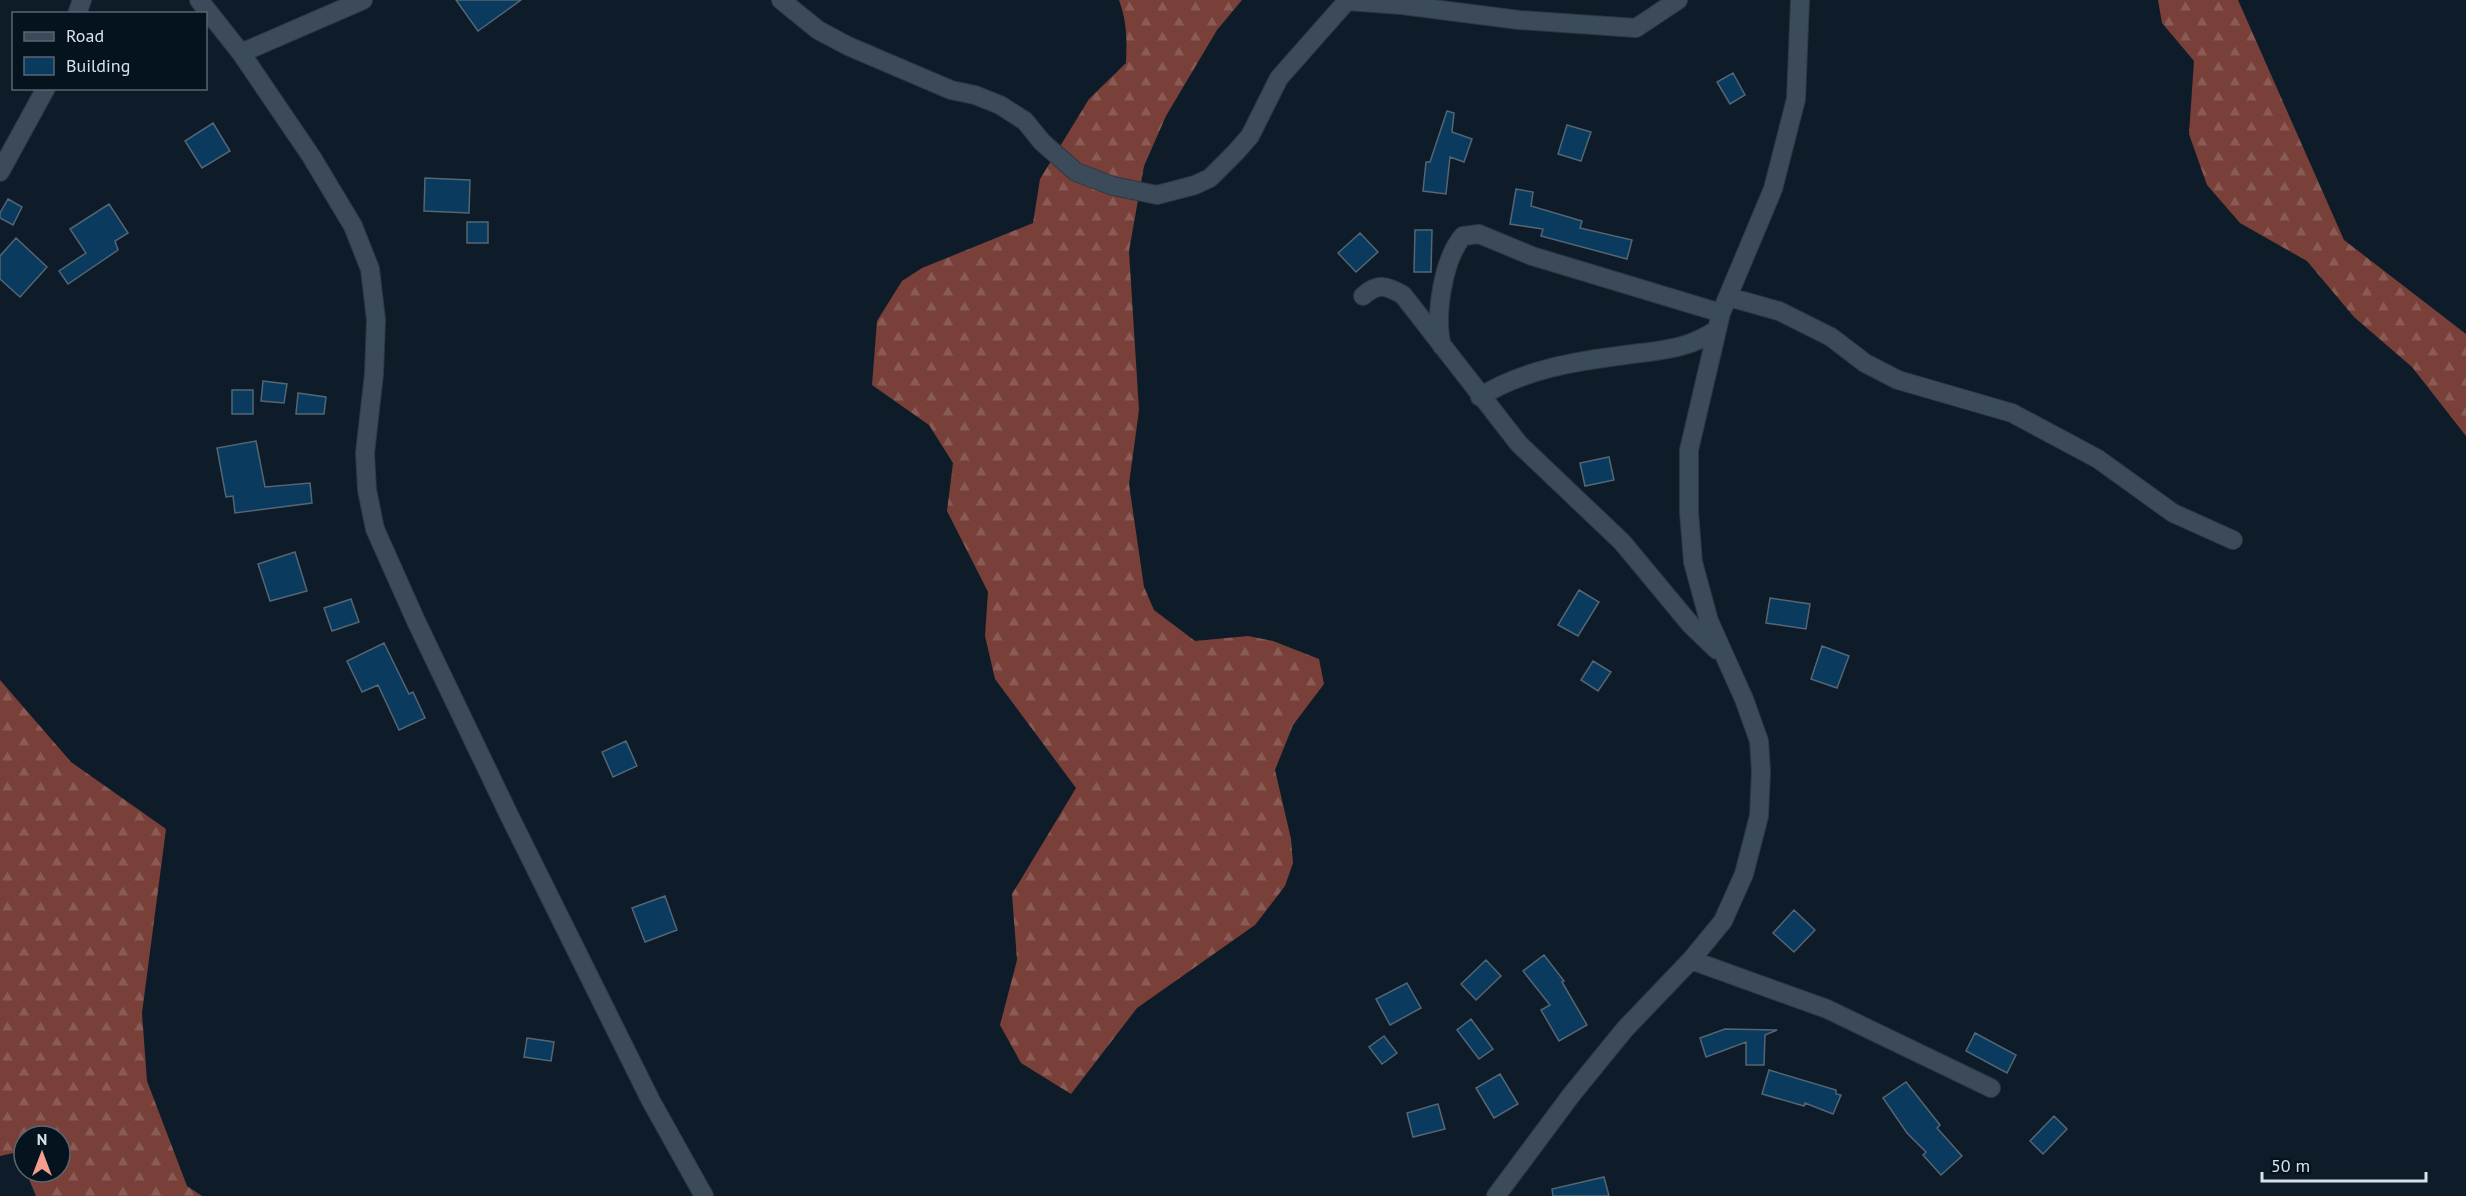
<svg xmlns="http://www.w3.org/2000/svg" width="2466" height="1196" font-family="'PT Sans',sans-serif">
<defs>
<pattern id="forest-firs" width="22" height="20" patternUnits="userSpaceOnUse" patternTransform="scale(1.5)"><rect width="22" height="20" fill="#784038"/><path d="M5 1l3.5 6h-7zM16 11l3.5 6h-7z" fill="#8a5b55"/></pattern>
</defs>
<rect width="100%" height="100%" fill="#0e1c29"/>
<!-- forest -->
<path fill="url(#forest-firs)" d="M1119 0H1242L1217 30 1166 116 1144 166 1129 251 1139 410 1129 484 1144 587 1154 610 1195 641 1248 636 1273 641 1319 659 1324 684 1293 725 1275 770 1291 839 1293 863 1285 886 1255 925 1137 1008 1071 1094 1021 1063 1000 1025 1017 960 1012 894 1076 788 995 679 985 636 988 592 947 511 953 463 929 425 872 385 877 321 902 281 922 268 1033 223 1040 179 1089 99 1126 63C1127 40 1127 22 1119 0Z
M2158 0H2238L2344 240 2466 334V436L2412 367 2354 317 2307 261 2240 223 2207 185 2189 134 2194 61 2162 23Z
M0 680 71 762 166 829 142 1013 147 1081 187 1186 202 1196H36L26 1172H60V1136H24V1166L18 1152 0 1156Z"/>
<!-- building -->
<path fill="#0a3b5e" stroke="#546574" stroke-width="1.5" d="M456 0H521L478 31Z
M1733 73 1745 95 1730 104 1717 82Z
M1447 111 1454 113 1452 132 1472 139 1464 162 1450 157 1446 194 1423 191 1426 162H1430Z
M213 123 230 151 202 168 185 141Z
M1567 125 1591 132 1581 161 1558 154Z
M425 178 470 180 469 213 424 211Z
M1516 189 1533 192 1531 206 1582 221 1580 228 1632 240 1627 259 1541 236 1543 229 1510 224Z
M8 199 22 207 13 225 0 218V213Z
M109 204 128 233 115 241 118 250 68 284 59 271 86 253 70 229Z
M467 222H488V243H467Z
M1415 230H1432L1431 272H1414Z
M1360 233 1378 252 1356 272 1338 253Z
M16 238 47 267 20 297 0 279V256Z
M263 381 287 384 284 403 261 401Z
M232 390H253V414H232Z
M298 393 326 397 324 414H296Z
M256 441 265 487 310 483 312 503 235 513 233 496 226 497 217 448Z
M1609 457 1614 480 1585 486 1580 463Z
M295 552 307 591 270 601 258 564Z
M1579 590 1599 602 1578 636 1558 625Z
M1770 598 1810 604 1806 629 1766 623Z
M351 599 359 622 332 631 324 608Z
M384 643 409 694 413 692 425 718 399 730 378 685 362 692 347 661Z
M1822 646 1849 656 1837 688 1811 679Z
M1593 661 1611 672 1598 691 1581 680Z
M626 741 637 766 613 777 602 752Z
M665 896 677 930 645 942 632 908Z
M1794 910 1815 930 1794 952 1773 933Z
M1544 955 1564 981 1562 982 1587 1025 1559 1041 1541 1010 1550 1005 1523 971Z
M1486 960 1501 976 1476 1000 1461 984Z
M1407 983 1421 1008 1390 1025 1376 999Z
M1471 1019 1493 1049 1479 1059 1457 1030Z
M1725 1029 1777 1030 1765 1035 1764 1065H1746V1042L1706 1057 1700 1038Z
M1975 1033 2016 1055 2007 1073 1966 1051Z
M1384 1036 1397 1053 1382 1064 1369 1047Z
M527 1038 554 1042 551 1061 524 1057Z
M1769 1070 1836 1090V1094L1841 1095 1833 1114 1805 1103 1804 1106 1762 1094Z
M1500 1074 1518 1104 1494 1118 1476 1088Z
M1906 1082 1940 1125 1937 1128 1962 1156 1941 1175 1923 1155 1926 1152 1907 1133 1883 1098Z
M1438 1104 1445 1129 1413 1137 1407 1113Z
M2054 1116 2067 1129 2043 1154 2030 1141Z
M1604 1177 1609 1196H1553L1552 1189Z"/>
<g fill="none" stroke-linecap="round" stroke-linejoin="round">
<!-- minor casing -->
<g stroke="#303741" stroke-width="20">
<path id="minor" d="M199 0 241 53 311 156 353 226 370 269 376 320 374 374 365 453 367 490 375 529 416 621 509 815 651 1101 704 1196
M781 0 818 30 848 46 951 90 975 95 1000 105 1025 121 1042 142 1076 172 1113 186 1157 195 1195 185 1210 178 1236 152 1250 136 1279 78 1347 1 1402 5 1519 20 1636 28 1678 0
M77 14 82 0
M241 53 363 0
M0 172 46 88
M1363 296C1379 282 1386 286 1403 295L1519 444 1622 542 1691 625 1717 650
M1729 297 1779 311 1831 337 1865 363 1898 380 2012 413 2098 459 2173 513 2233 540
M1442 346C1434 317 1443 259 1463 236L1479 234 1532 256 1721 313
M1480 397C1522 370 1576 361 1625 355 1646 352 1667 351 1688 344 1698 341 1708 335 1717 330
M1691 960 1827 1009 1991 1088
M1496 1196 1572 1094 1625 1029 1691 960 1723 921 1744 874 1759 816 1761 771 1759 741 1744 699 1709 621 1693 562 1689 512V450L1721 313 1773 189 1796 99 1800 0"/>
</g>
<!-- minor -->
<use href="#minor" stroke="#3b4b59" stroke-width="18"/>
</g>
<!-- legend -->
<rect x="12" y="12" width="195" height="78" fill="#05131f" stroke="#596671" stroke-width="1.5"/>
<rect x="24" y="32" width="30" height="9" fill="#3b4b59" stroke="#596671" stroke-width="1.5"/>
<text x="66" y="42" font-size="18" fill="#d8e2eb">Road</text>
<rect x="24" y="57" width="30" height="18" fill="#0a3b5e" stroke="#596671" stroke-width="1.5"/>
<text x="66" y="72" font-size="18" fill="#d8e2eb">Building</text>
<!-- north arrow -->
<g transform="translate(42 1154)"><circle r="28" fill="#05131f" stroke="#596671" stroke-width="1.5"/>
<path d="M0-4.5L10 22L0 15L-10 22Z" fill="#f59d8f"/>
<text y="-9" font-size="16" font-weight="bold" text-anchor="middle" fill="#d8e2eb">N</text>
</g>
<!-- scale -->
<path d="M2262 1172v9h164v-9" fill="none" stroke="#d8e2eb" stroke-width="3"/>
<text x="2271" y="1172" font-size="18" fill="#d8e2eb" stroke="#05131f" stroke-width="4.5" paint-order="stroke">50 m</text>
</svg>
